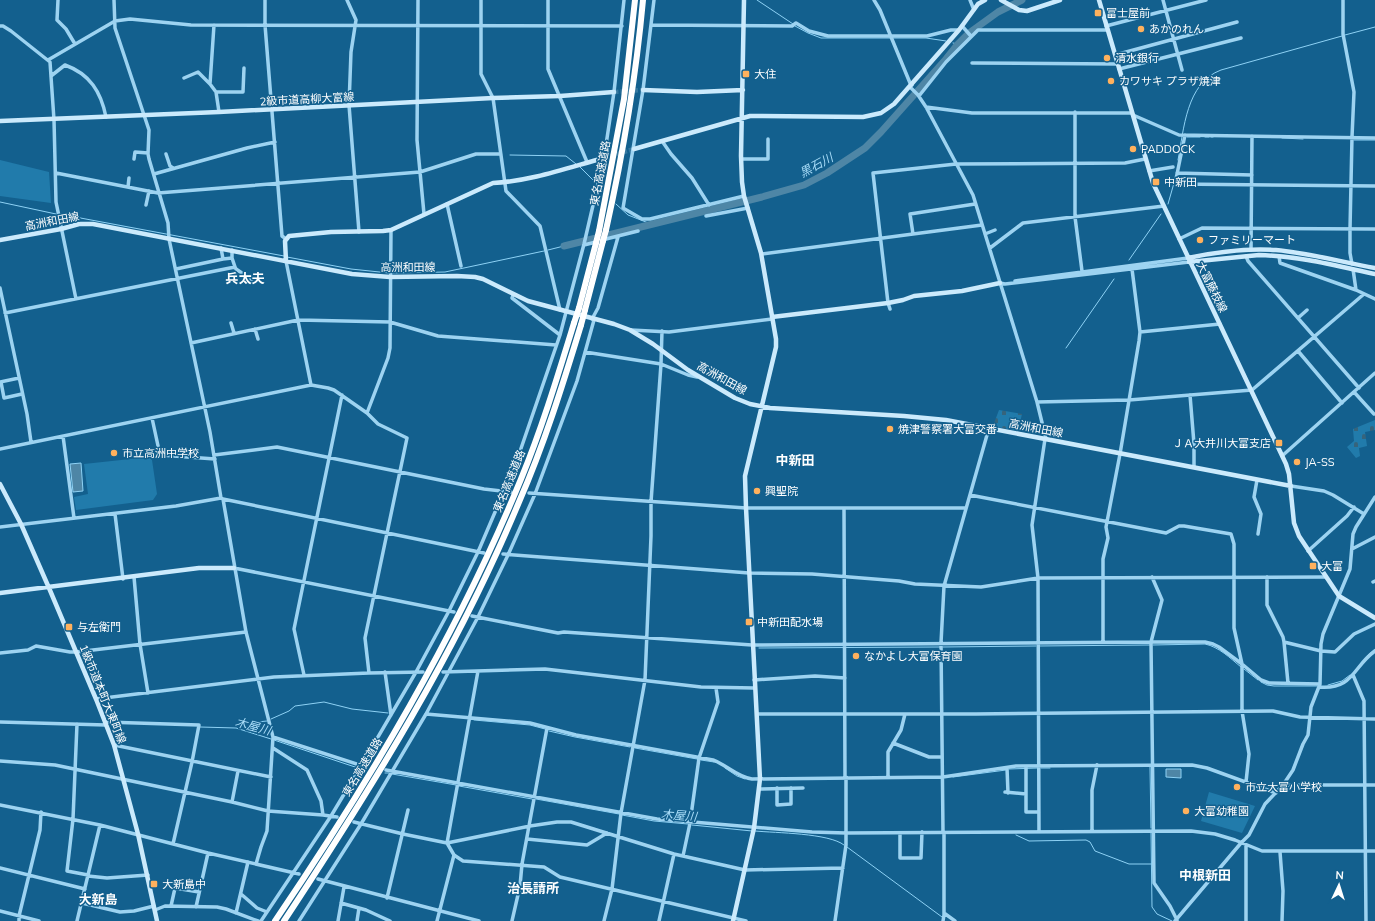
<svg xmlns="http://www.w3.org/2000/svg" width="1375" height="921" font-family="Mulish,'Noto Sans JP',sans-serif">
<defs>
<pattern id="cemetery-stones" width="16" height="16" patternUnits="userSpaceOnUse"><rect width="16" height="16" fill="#217bab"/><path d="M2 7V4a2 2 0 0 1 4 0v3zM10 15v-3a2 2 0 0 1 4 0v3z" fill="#36647c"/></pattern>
</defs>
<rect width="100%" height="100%" fill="#13608e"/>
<!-- grass -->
<path fill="#217bab" d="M0 160 49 172 51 203 0 196Z
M149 457 152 460 157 494 153 500 76 510 74 497 88 494 84 464Z
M1209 792 1255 806 1242 833 1201 821Z"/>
<!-- cemetery -->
<path fill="url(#cemetery-stones)" d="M999 410 1022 414 1018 431 993 426Z
M1375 420V430L1365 432 1367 446 1359 448 1360 456 1356 458 1347 447 1354 441 1353 429Z"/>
<!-- water -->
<path fill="#4e86a6" stroke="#8ed2f5" d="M81 463 83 491 73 492 70 464Z
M1166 769H1181V778L1166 777Z"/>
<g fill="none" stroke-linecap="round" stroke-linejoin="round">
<!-- stream -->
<path stroke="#8ed2f5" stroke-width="1" d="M757 0 793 24
M795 26 808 33 821 38H890
M1345 35 1375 27
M893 38H926L946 41
M953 43 958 44
M1187 137H1200
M1205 137H1209
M1211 137H1213
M1282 138 1303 139
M1354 140H1375
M510 155 566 156 576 164
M1178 160C1184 129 1186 83 1221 70L1342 36
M580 167 596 183
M599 186 601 188
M0 202 56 214
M616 204 628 215 651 224
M1168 204 1174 183
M59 214 284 256
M548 250 564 246
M287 257 351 269 389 273
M1129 260 1161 214
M392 273 445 272 544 251
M1066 348 1114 279
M1153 645 1205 644C1219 647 1230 658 1241 667
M1039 646 1150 645
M943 647 1036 646
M759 648 940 647
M1367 656 1375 649
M1244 669 1258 680
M1261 682 1267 685 1274 686H1317
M1328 685 1342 681 1350 675
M271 719 289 711 295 706 324 702 352 709 388 713
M474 720 530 725 545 729
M200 727 236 728 271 739
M236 727 237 724 267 721
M549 731 575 737 630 747
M274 740 358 768
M635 748 697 759
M701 760 714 762
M1150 767 1151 828
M725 768 737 776 745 779
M1041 768H1050
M1009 769 1038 768
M385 773H389
M392 774 456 785
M953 777 1006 770
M459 786 532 799
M536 799 619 814
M622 815 654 821 688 824
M692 825 752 831
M755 831C776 833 829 833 844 845
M1151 833 1152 907 1157 914 1172 921
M1016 835 1029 841 1086 840 1090 842 1095 851 1129 864H1152
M847 847 942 917"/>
<!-- river -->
<path stroke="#4e86a6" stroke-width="7" d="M564 246 762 197 804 185 827 173 865 148 881 132 946 59 958 44 969 33 998 12 1022 0"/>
<!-- secondary-tunnel -->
<path stroke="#36789f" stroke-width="4.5" stroke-dasharray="4.5 2" stroke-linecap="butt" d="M614 92 643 90
M604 158 634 149"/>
<!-- street -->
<path stroke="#9dd3f1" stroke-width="3.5" d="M58 0 57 20 66 29 75 44
M114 0 115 28 149 130 148 154 149 159 168 223 169 239 210 432 221 498 223 499 246 632 273 737 267 831 261 847 256 864
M265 0V25L282 236 286 239
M347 0 356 20 351 52 349 105 359 232
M418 0 417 140 424 214
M481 0V74L493 98 506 191 540 226 560 310
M548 0V69L587 162
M654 0 643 90 623 208 642 219H650L744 196
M874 0 880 10 910 83 912 85
M970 0 974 10
M1163 0 1182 70
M1343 0V34L1354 92 1352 137 1350 229V253L1352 264
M214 25 210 84 216 92 219 112
M651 25 792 26 796 23 809 31 828 36H927L951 30H959
M0 26H3L11 31 50 62 54 120 56 202 76 299
M962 26 970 35
M1106 26 1206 0
M1115 55 1237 22
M48 60 115 21 130 19 191 25 622 26
M972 63 1117 64
M1119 69 1241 38
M51 76 65 65C90 74 101 92 106 117
M184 78 198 72 210 84
M910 87 918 95 926 107 973 195 1037 402 1046 439
M216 92H243L244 68
M919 96 946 62 978 30H1107
M926 107 972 113H1132
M1075 112V217L1082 271
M1133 115 1179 135 1375 138
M1185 135 1175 184 1375 186
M662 141 671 154 692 178 709 205
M166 154 170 166 173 168
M134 159 135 152 148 153
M741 159H768V139
M1149 171 1173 167
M56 173 158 193 420 172 476 154H501
M1177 173 1252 175
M154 174 247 148 275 142
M128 187 129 178
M447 204 461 266
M975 204 910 214 913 234 982 225
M146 205 149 191
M706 216 748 208
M985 234 995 230
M1179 239 1202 228 1375 229
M602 240 638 231
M584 245 596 242
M221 248 223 259 232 258V250
M990 248 1023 223 1164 206
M1251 250 1252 136
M762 254 913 234
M1246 256 1248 261 1359 388
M1279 256 1280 263 1356 290 1375 299
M286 261 311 385
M235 267 236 269 252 280
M176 269 223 259
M1353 269 1356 290
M1015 281 1188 258
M1000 283 1005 284 1189 262
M0 288 27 414 31 442
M513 295 512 298 560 335
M890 309 888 303 873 173 956 164 1125 163 1145 159
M5 313 235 267 232 258
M1298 318 1307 310
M592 319 598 308 618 237
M231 323 234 333
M255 329 258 339
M631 330 669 332 772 319
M1140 332 1220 324
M191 343 298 320 390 322 438 336 556 345
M1298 351 1342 403
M585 352 661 364 688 375 697 377
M0 382 19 378
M1 382 4 398 22 394
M1354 392 1374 414
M1190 395 1194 444V467
M1037 402 1129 400 1252 390 1364 294
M367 413 388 358 390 348 391 230
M152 418 160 455 215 459
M63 436 74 518
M0 449 311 385 328 388 334 390 367 413 378 424 407 438 365 638 369 673
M214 455 277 447 484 489 511 492
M1282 456 1375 373
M1257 480 1254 497 1261 514 1258 534
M1291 486 1324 491 1333 495 1364 514
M529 493 746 508H966
M970 495 1166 533 1179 526H1184L1231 534 1234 544V628L1242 664V711L1249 754 1246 782
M223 499 484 553
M844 509 845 777
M115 514 123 579
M0 527 176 506 221 498
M1352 549 1375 537
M1308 551 1347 516 1354 507
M503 554 749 573 812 574 899 581 915 584 981 587 1038 578 1326 577
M234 568 454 612
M134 577 140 644 148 693
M1152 577 1162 600 1151 642 1154 883 1170 906 1177 920
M1267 577V605L1283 637 1284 642
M1373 582 1375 581
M472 616 558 633 564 632 752 645 1151 642H1205L1213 644 1219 647 1242 664 1261 680 1269 683 1320 684
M1103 642V559L1108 538 1106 527 1120 454 1139 341 1140 332 1132 269
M0 653 28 650 36 646 70 652H76L246 632
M478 671 447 843 454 855 463 861 544 867 560 877 746 921
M385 672 391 715
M443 672 545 669 701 687 754 688
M304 675 294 629 342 395
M1353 675 1364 701 1366 921
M754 680 815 676 845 678
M1288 683 1284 642 1321 651 1335 652 1354 634 1375 624
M1319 687C1354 690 1353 666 1375 651
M96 699 274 677 369 673 423 672
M426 714 530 723 576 735 713 760C727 765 737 777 752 779L943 777 1016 766 1192 765 1207 768 1276 793
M757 714H976L1273 711 1300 717 1375 719
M0 722 106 725
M105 722 199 725 192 762 173 844
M77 724 73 819 67 871 88 875
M273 737 366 767
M893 743 929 757H942
M114 745 271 777
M273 748 307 770 321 801 323 815
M0 761 55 765 232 802 268 811 323 815 337 817
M1026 766V812H1039
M1007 768 1008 793
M386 770 657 819 812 832 846 833 1191 831 1215 834 1235 840 1262 851H1375
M888 777V752L901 730 905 714
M1283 785H1375
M777 788V805L791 804V788
M759 789 803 788
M1005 792 1026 794
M232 802 238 771
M0 805 100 825 208 853 299 874
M354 822 403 834 447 843 530 826 557 822H571L674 854 745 870 843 868
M1092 831V790L1097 765
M943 832 941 643 944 586 989 428
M1039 832 1038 578 1032 525 1045 439
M900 833V858H921L922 832
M527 839 587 845 607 833
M1280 852 1283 891 1282 921
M683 856 690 823 699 758 718 702 716 688
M0 868 85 889
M88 876 107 878 148 875
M318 879 479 921
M241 894 257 908 267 912
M387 898 408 810
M82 903 120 912 134 911 154 906
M341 903 366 910 390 921
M171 906 175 888 199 892
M196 907 208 853
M155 910 165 906 217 907 226 909 258 921
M0 911 39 921
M236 913 248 862
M944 913 955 921
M19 921V916L40 830 41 812
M77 921 100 825
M261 921 331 816 361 766 416 672 449 611 478 552 516 463 560 335 584 244 604 158 614 92 624 0
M299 921 361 824 426 714 478 617 508 555 535 494 577 381 594 320
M338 921 344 887
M357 921 359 908
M437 921 454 855
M512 921 520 886 522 864 547 728
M604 921 612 889 621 813 645 680 651 536V502L661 364 662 331
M659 921 674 854
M835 921 846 845V777
M943 921 944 915V832
M1175 921 1241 843 1249 835 1265 804 1283 785 1293 770 1303 744 1308 735 1311 707 1320 684 1321 644 1323 634 1350 569 1353 534 1356 527 1375 497
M1246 921V845"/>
<!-- secondary -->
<path stroke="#cbeafc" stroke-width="4.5" d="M1001 0 1019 10 1027 11 1060 0
M1099 0 1153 183 1286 464 1289 474 1294 523 1299 536 1339 596 1375 618
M643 90 697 92 743 90
M0 121 219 112 493 98 560 96 614 92
M634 149 750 116 863 117 881 113 894 104 959 30 978 4 985 0
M0 240 61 229 79 224H93L352 274 390 277 457 276 475 277 483 279 528 301 614 324 630 330 653 344 688 370 735 398 750 404 770 408 904 416 946 420 1291 486
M1188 258C1216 252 1247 248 1276 250 1309 253 1342 262 1375 268
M286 261 285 241 289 236 331 232 383 231 391 230 493 183C531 181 567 168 604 158
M1189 262 1259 255C1299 256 1337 266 1375 274
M772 317 888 303 903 300 914 296 962 291 1000 283
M0 484 21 524 49 588 96 699 114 745 138 834 157 921
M0 593 199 568H234
M733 921 754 828 760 779 746 508 745 476 776 347V339L761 253 744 196 742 182 741 156 744 0"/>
<!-- highway -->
<path stroke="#fff" stroke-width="6" d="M606 230C623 154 636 77 643 0
M599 231 624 99 635 0
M579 308 596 243
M585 310 603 241
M275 921C370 781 457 635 521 479 542 428 558 375 574 323
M284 921C373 786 457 651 519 502 544 445 563 384 581 325"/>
<!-- highway-bridge -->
<path stroke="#fff" stroke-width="6" d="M603 241 606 230
M596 243 599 231
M574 323 579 308
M581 325 585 310"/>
</g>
<!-- markers -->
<g fill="#ffb15d" stroke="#13608e" stroke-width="1.5">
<rect x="1094" y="9" width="8" height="8" rx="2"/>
<circle cx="1141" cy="29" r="4"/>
<circle cx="1107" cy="58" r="4"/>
<rect x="742" y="70" width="8" height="8" rx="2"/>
<circle cx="1111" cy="81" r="4"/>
<circle cx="1133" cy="149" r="4"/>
<rect x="1152" y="178" width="8" height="8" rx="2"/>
<circle cx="1200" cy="240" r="4"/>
<circle cx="890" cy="429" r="4"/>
<rect x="1275" y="439" width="8" height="8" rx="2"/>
<circle cx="114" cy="453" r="4"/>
<circle cx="1297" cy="462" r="4"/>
<circle cx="757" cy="491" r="4"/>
<rect x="1309" y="562" width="8" height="8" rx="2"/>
<rect x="745" y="618" width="8" height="8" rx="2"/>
<rect x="65" y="623" width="8" height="8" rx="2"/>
<circle cx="856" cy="656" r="4"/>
<circle cx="1237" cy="787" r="4"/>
<circle cx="1186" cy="811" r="4"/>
<rect x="150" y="880" width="8" height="8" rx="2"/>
</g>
<g text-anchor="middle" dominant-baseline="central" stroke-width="3" stroke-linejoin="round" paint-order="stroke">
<!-- poi labels -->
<g font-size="11" fill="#fff" stroke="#13608e" text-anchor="start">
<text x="1106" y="13">富士屋前</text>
<text x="1149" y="29">あかのれん</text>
<text x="1115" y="58">清水銀行</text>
<text x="754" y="74">大住</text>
<text x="1119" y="81">カワサキ プラザ焼津</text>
<text x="1141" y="149">PADDOCK</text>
<text x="1164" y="182">中新田</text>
<text x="1208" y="240">ファミリーマート</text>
<text x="898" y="429">焼津警察署大富交番</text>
<text x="1271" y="443" text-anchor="end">ＪＡ大井川大富支店</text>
<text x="122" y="453">市立高洲中学校</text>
<text x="1305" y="462">JA-SS</text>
<text x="765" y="491">興聖院</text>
<text x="1321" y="566">大富</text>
<text x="757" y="622">中新田配水場</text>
<text x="77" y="627">与左衛門</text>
<text x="864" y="656">なかよし大富保育園</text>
<text x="1245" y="787">市立大富小学校</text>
<text x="1194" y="811">大富幼稚園</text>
<text x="162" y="884">大新島中</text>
</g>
<!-- street labels -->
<g font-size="11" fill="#fff" stroke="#13608e">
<text transform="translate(307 99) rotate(-3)">2級市道高柳大富線</text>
<text transform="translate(600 173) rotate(-79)">東名高速道路</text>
<text transform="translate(52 221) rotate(-11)">高洲和田線</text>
<text x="408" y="267">高洲和田線</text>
<text transform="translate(1212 287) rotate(64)">大富藤枝線</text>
<text transform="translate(722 378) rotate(29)">高洲和田線</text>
<text transform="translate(1036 428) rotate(11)">高洲和田線</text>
<text transform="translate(509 481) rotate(-68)">東名高速道路</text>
<text transform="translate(103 694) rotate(68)">1級市道本町大東町線</text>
<text transform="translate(362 767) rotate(-59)">東名高速道路</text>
</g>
<!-- water labels -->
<g font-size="12" font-style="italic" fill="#a8dcf8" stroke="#13608e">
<text transform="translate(816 165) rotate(-29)">黒石川</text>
<text transform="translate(253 726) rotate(15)">木屋川</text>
<text transform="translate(679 815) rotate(5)">木屋川</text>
</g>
<!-- quarter labels -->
<g font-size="13" font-weight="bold" fill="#fff" stroke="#13608e">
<text x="245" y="278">兵太夫</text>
<text x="795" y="460">中新田</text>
<text x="1205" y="875">中根新田</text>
<text x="533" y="888">治長請所</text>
<text x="98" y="899">大新島</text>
</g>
</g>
<!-- north arrow -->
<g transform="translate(1339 885) rotate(4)" stroke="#13608e" stroke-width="3" paint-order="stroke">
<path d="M0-3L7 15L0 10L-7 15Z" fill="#ffffff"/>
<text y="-6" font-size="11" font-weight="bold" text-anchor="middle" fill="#ffffff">N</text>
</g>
</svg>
